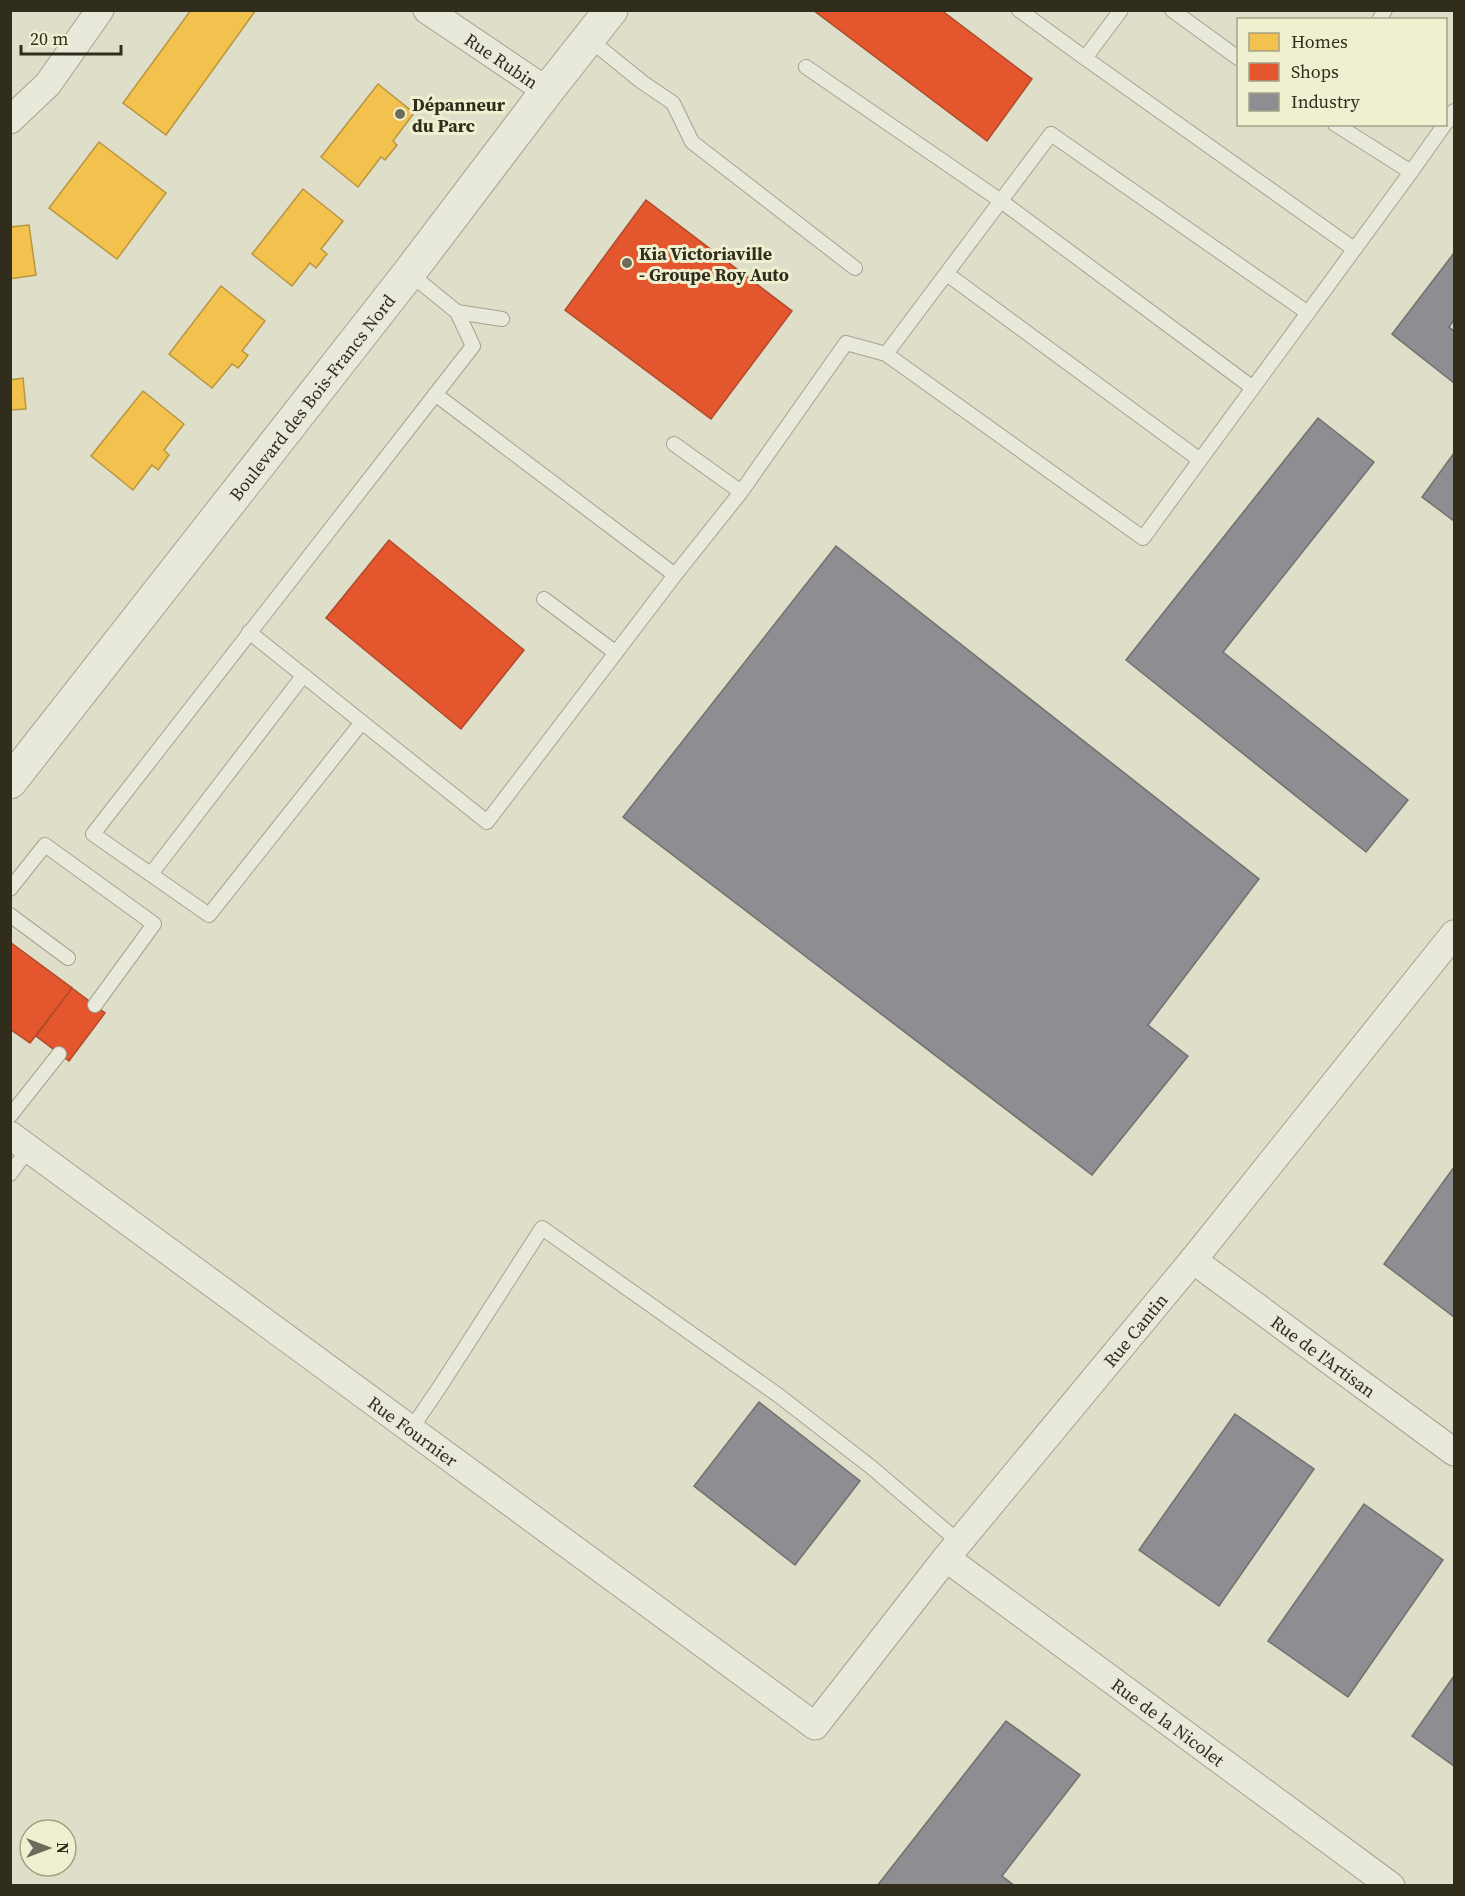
<svg xmlns="http://www.w3.org/2000/svg" width="1465" height="1896" font-family="'Source Serif 4',serif">
<rect width="100%" height="100%" fill="#dfdfc9"/>
<!-- homes -->
<path fill="#f2c14e" stroke="#b8953f" stroke-width="1.5" d="M191 10H256L166 135 123 103Z
M378 84 414 113 393 141 397 145 385 160 381 157 358 187 321 157Z
M99 142 166 193 117 259 49 208Z
M303 189 343 221 321 249 327 254 316 268 310 263 292 286 252 254Z
M29 225 36 275 10 279V227Z
M221 286 265 321 242 351 248 355 243 362 238 368 232 364 212 388 169 354Z
M23 378 26 409 10 410V380Z
M143 391 184 424 164 450 169 455 158 470 152 465 133 490 91 456Z"/>
<!-- shops -->
<path fill="#e4572e" stroke="#ae4a29" stroke-width="1.5" d="M813 10H941L1032 79 987 141Z
M646 200 792 311 711 419 565 310Z
M389 540 524 650 461 729 326 618Z
M10 942 72 988 30 1043 10 1029Z
M72 988 105 1013 69 1061 36 1036Z"/>
<!-- industry -->
<path fill="#8d8d92" stroke="#71706f" stroke-width="1.5" d="M1454 253V320L1449 327 1454 331V383L1392 334Z
M1318 418 1374 462 1223 652 1408 800 1366 852 1126 660Z
M1454 453V521L1422 497Z
M836 546 1259 879 1148 1025 1188 1056 1092 1175 623 817Z
M1454 1167V1317L1384 1264Z
M759 1402 860 1481 795 1565 694 1486Z
M1235 1414 1314 1469 1219 1606 1139 1550Z
M1364 1504 1443 1560 1348 1697 1268 1641Z
M1454 1676V1766L1412 1736Z
M1006 1721 1080 1775 1002 1876 1015 1886H877Z"/>
<g fill="none" stroke-linecap="round" stroke-linejoin="round">
<!-- service casing -->
<g stroke="#a4a293" stroke-width="16">
<path id="service" d="M1019 10 1085 58 1121 10
M1172 10 1238 58
M1379 20 1385 10
M589 39 642 82 673 103 692 142 855 268
M1085 58 1354 249
M806 67 1001 201 1253 388
M1446 123 1454 111
M1335 124 1411 172
M409 273 457 312 502 319
M947 274 1200 460
M1308 313 1051 134 886 354 1143 538 1411 172 1445 124
M435 394 675 575
M674 444 741 492 846 343 886 354
M544 599 616 653
M249 632 487 822 675 575 741 492
M362 722 209 915 93 834 473 346 457 312
M151 874 303 676
M10 889 45 845 154 924 95 1005
M10 915 68 958
M10 1116 59 1054
M10 1174 29 1148
M411 1429 439 1388 542 1228 778 1395 871 1467 959 1542"/>
</g>
<!-- minor casing -->
<g stroke="#a4a293" stroke-width="29">
<g id="minor">
<path id="s1" d="M427 10 547 91"/>
<path d="M10 120 48 84 100 10"/>
<path id="s2" d="M10 1135 815 1726 946 1558 1193 1260 1454 934"/>
<path id="s3" d="M1193 1260 1454 1452"/>
<path id="s4" d="M946 1558 1391 1886"/>
</g>
</g>
<!-- tertiary casing -->
<g stroke="#a4a293" stroke-width="35">
<g id="tertiary">
<path id="s5" d="M10 782 409 273 547 91 611 10"/>
</g>
</g>
<!-- service -->
<use href="#service" stroke="#e8e8db" stroke-width="14"/>
<!-- minor -->
<use href="#minor" stroke="#e8e8db" stroke-width="27"/>
<!-- tertiary -->
<use href="#tertiary" stroke="#e8e8db" stroke-width="33"/>
</g>
<!-- markers -->
<g fill="#6d6b59" stroke="#eff0d0" stroke-width="2">
<circle cx="400" cy="114" r="6"/>
<circle cx="627" cy="263" r="6"/>
</g>
<g text-anchor="middle" dominant-baseline="central" stroke-width="6" stroke-linejoin="round" paint-order="stroke">
<!-- street labels -->
<g font-size="18" fill="#302d1d" stroke="#eff0d0">
<text stroke="none"><textPath href="#s1" startOffset="90">Rue Rubin</textPath></text>
<text stroke="none"><textPath href="#s5" startOffset="489">Boulevard des Bois-Francs Nord</textPath></text>
<text stroke="none"><textPath href="#s2" startOffset="1508">Rue Cantin</textPath></text>
<text stroke="none"><textPath href="#s3" startOffset="162">Rue de l'Artisan</textPath></text>
<text stroke="none"><textPath href="#s2" startOffset="500">Rue Fournier</textPath></text>
<text stroke="none"><textPath href="#s4" startOffset="276">Rue de la Nicolet</textPath></text>
</g>
<!-- poi labels -->
<g font-size="18" font-weight="bold" fill="#302d1d" stroke="#eff0d0" text-anchor="start">
<text x="412" y="104">Dépanneur<tspan x="412" dy="21">du Parc</tspan></text>
<text x="639" y="253">Kia Victoriaville<tspan x="639" dy="21">- Groupe Roy Auto</tspan></text>
</g>
</g>
<!-- border -->
<rect width="1465" height="1896" fill="none" stroke="#302d1d" stroke-width="24"/>
<!-- legend -->
<rect x="1237" y="18" width="210" height="108" fill="#eff0d0" stroke="#a3a288" stroke-width="1.5"/>
<rect x="1249" y="33" width="30" height="18" fill="#f2c14e" stroke="#a3a288" stroke-width="1.5"/>
<text x="1291" y="48" font-size="18" fill="#302d1d">Homes</text>
<rect x="1249" y="63" width="30" height="18" fill="#e4572e" stroke="#a3a288" stroke-width="1.5"/>
<text x="1291" y="78" font-size="18" fill="#302d1d">Shops</text>
<rect x="1249" y="93" width="30" height="18" fill="#8d8d92" stroke="#a3a288" stroke-width="1.5"/>
<text x="1291" y="108" font-size="18" fill="#302d1d">Industry</text>
<!-- north arrow -->
<g transform="translate(48 1848) rotate(90)"><circle r="28" fill="#eff0d0" stroke="#a3a288" stroke-width="1.5"/>
<path d="M0-4.5L10 22L0 15L-10 22Z" fill="#6d6b59"/>
<text y="-9" font-size="16" font-weight="bold" text-anchor="middle" fill="#302d1d">N</text>
</g>
<!-- scale -->
<path d="M21 45v9h100v-9" fill="none" stroke="#302d1d" stroke-width="3"/>
<text x="30" y="45" font-size="18" fill="#302d1d" stroke="#eff0d0" stroke-width="4.5" paint-order="stroke">20 m</text>
</svg>
